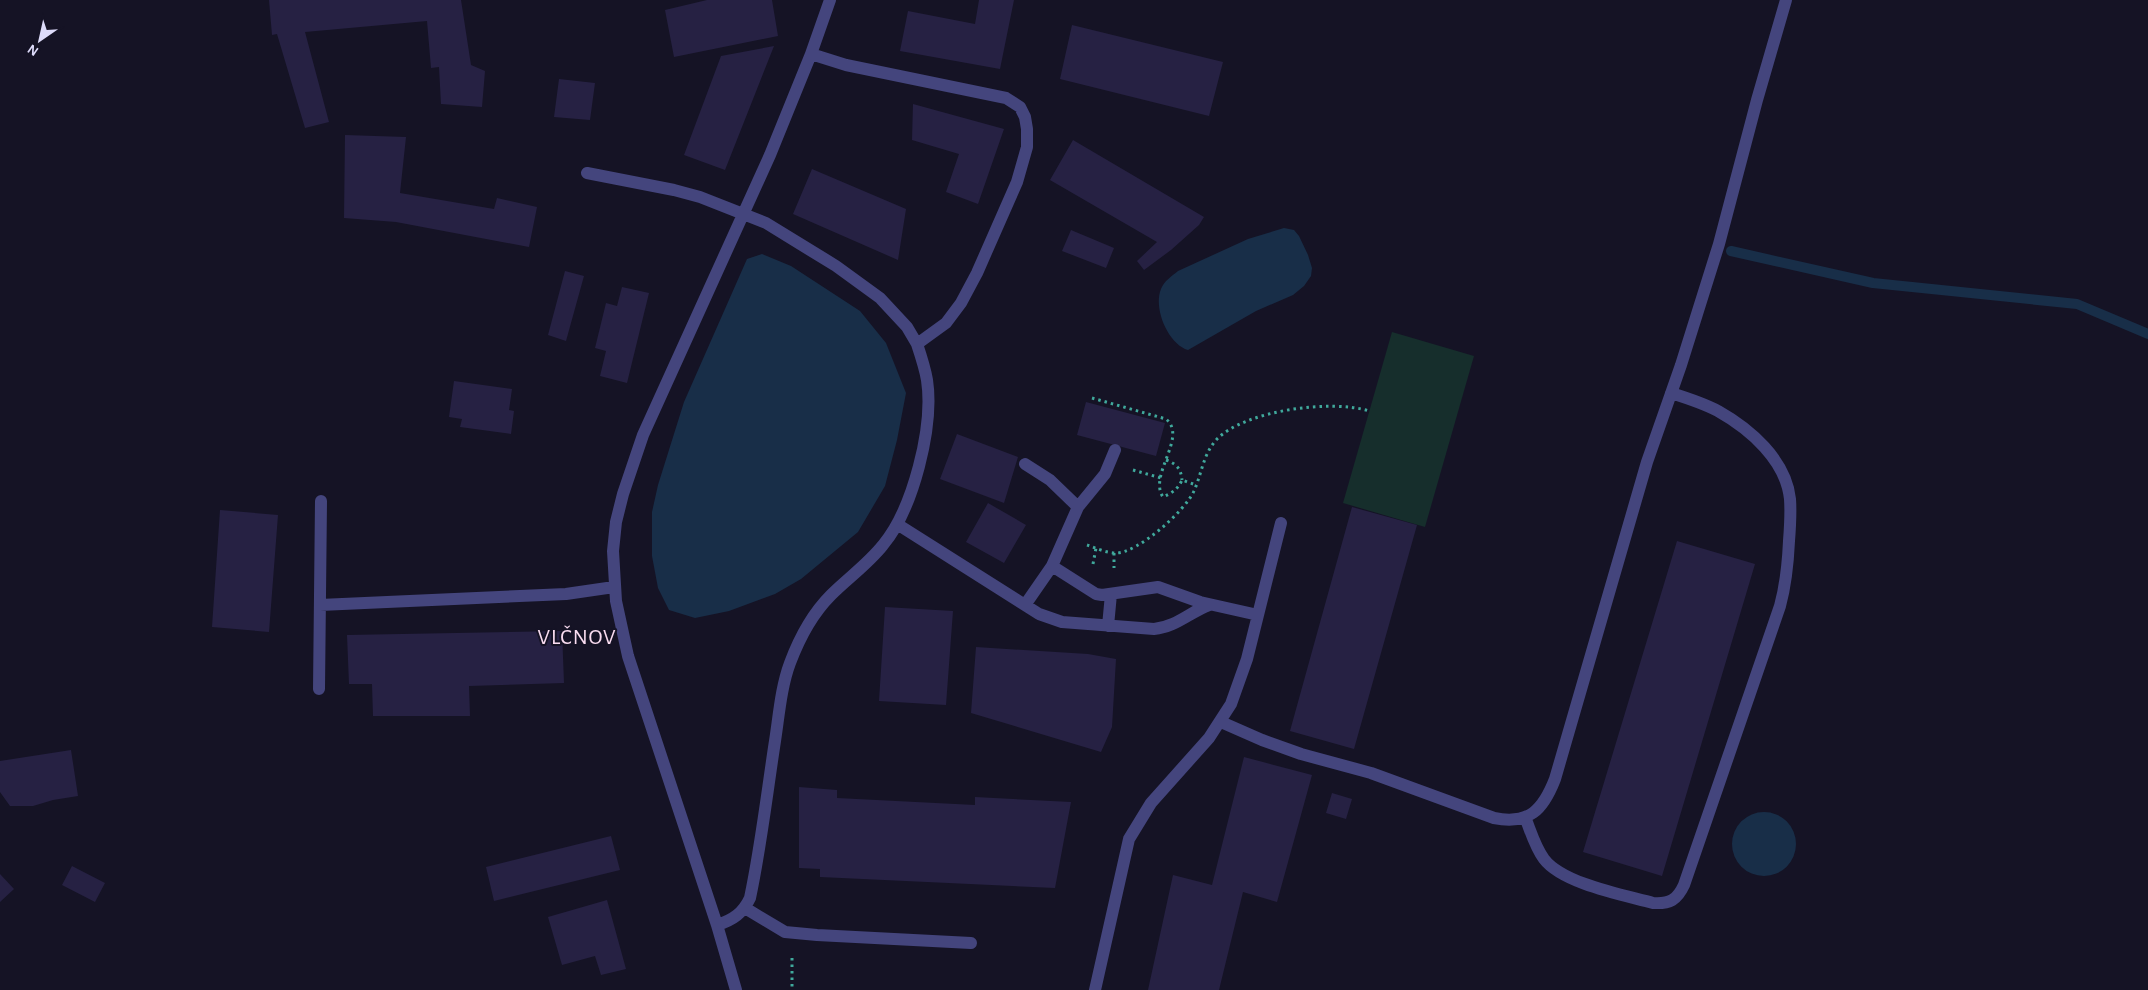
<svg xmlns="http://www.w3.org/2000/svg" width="2148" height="990" font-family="'Alegreya Sans',sans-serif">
<rect width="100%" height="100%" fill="#151325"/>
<!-- green -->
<path fill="#162e2c" d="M1392 332 1474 356 1425 527 1343 503Z"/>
<!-- water -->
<path fill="#182e48" d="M1284 228 1294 230 1299 236 1308 255 1312 268 1311 276 1304 286 1293 295 1256 311 1188 350C1168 344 1153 308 1161 289 1164 281 1172 276 1178 271L1248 239Z
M762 254 791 266 860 311 886 343 906 393 897 440 885 486 858 532 801 579 775 594 729 611 695 618 669 610 658 588 652 556V512L658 485 684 402 747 259Z
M1732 844a32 32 0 1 1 64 0a32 32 0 1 1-64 0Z"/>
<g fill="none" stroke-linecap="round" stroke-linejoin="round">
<!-- stream -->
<path stroke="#182e48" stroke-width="10" d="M1731 251 1873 283 2077 304 2148 334"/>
</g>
<!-- building -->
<path fill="#262143" d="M269 0H461L471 65 485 71 482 107 441 104 439 67 431 68 427 21 305 32 329 122 305 128 277 34 272 35Z
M707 0H772L778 36 674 57 665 10Z
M979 0H1014L1000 69 900 51 908 11 975 24Z
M1072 25 1223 62 1209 116 1060 79Z
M774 46 725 170 684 155 721 56Z
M559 79 595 83 590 120 554 117Z
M913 104 1004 129 978 204 946 192 959 154 912 140Z
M345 135 406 137 400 193 494 209 497 198 537 207 529 247 396 222 344 218Z
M1073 140 1204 217 1199 225 1171 250 1144 270 1137 261 1157 242 1050 180Z
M812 169 906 209 898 260 793 214Z
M1071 230 1114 248 1106 268 1062 251Z
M565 271 584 276 566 341 548 335Z
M622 287 649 293 627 383 600 376 606 351 595 348 606 303 617 306Z
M454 381 512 389 509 410 514 411 511 434 460 427 462 419 449 417Z
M1086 402 1165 423 1156 456 1077 435Z
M957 434 1018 457 1004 503 940 479Z
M988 503 1026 525 1004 563 966 542Z
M1352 507 1417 525 1354 749 1290 731Z
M220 510 278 515 269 632 212 627Z
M1677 541 1755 564 1662 876 1583 852Z
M885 607 953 611 946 705 879 701Z
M562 631 564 683 469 686 470 716H373L372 684H349L347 635Z
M976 647 1088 654 1116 659 1112 727 1101 752 971 713Z
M71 750 78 796 53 800 33 806H10L0 792V761Z
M1244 757 1312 775 1277 902 1243 892 1219 990H1148L1173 875 1212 885Z
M799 787 837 790V798L975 805V797L1071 802 1055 888 820 877V869L799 868Z
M1332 793 1352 799 1346 819 1326 813Z
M611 836 620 870 494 901 486 867Z
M72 866 105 883 95 902 62 885Z
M0 874 14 889 0 902Z
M607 900 626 969 601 975 595 956 562 965 548 917Z"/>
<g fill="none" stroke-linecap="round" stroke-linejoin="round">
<!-- path -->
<path stroke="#40a99c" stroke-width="3" stroke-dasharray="2.5 4" stroke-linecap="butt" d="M1092 398 1166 419C1188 437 1148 475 1163 497 1172 493 1178 489 1182 480L1196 485
M1166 460C1177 464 1181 469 1182 480
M1133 470 1161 478
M1087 545C1096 548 1106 553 1116 553 1138 553 1185 511 1194 491 1202 473 1203 454 1217 439 1246 410 1332 399 1369 411
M1114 553V568
M1093 564 1096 548
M792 958V990"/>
<!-- minor -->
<path stroke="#44457d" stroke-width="12" d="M587 173 674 190 700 197 766 223 836 266 880 298 907 327 917 344
M1025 464 1050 480 1078 507
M897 524 1039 614 1062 622 1154 629C1176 627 1190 612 1209 605
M1052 566 1096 594 1102 595 1158 587 1200 602 1258 615
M320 605 566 594 614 587
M1025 605 1052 566 1078 507 1105 474 1115 450
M1108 626 1111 594
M319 689 321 501
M1221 722 1262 740 1301 754 1371 773 1494 818C1529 825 1543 810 1555 779L1647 462 1681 365 1719 244 1757 100 1786 0
M1525 817C1531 832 1535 847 1544 859 1563 884 1624 895 1653 903 1670 904 1677 900 1684 885L1780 606C1786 584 1788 563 1789 541 1790 528 1791 513 1790 499 1786 460 1750 429 1718 411 1703 403 1687 398 1671 393
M745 908 785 932 817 935 971 943
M717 925C733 920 743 913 750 898 761 846 767 793 775 741 779 715 781 687 790 663 799 639 813 613 831 595 848 578 868 564 883 545 913 509 934 427 927 380 925 368 921 356 917 344L946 323 961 303 977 273 1017 182 1027 147V129L1025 117 1020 107 1006 98 846 65 811 54
M736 990 717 925 628 656 616 601 613 551 616 522 623 494 643 435 770 155 811 54 830 0
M1095 990 1129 839 1151 803 1209 738 1231 704 1247 659 1281 523"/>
</g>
<g text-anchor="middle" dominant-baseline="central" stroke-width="4" stroke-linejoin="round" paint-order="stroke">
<!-- quarter labels -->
<g font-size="22" letter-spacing="1" fill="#faddf1" stroke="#151325">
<text x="577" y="637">VLČNOV</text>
</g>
</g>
<!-- north arrow -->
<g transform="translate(40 40) rotate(214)" stroke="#151325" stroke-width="4" paint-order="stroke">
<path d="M0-4L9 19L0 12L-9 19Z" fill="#dddbfa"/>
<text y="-8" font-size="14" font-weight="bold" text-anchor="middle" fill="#dddbfa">N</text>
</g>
</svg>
